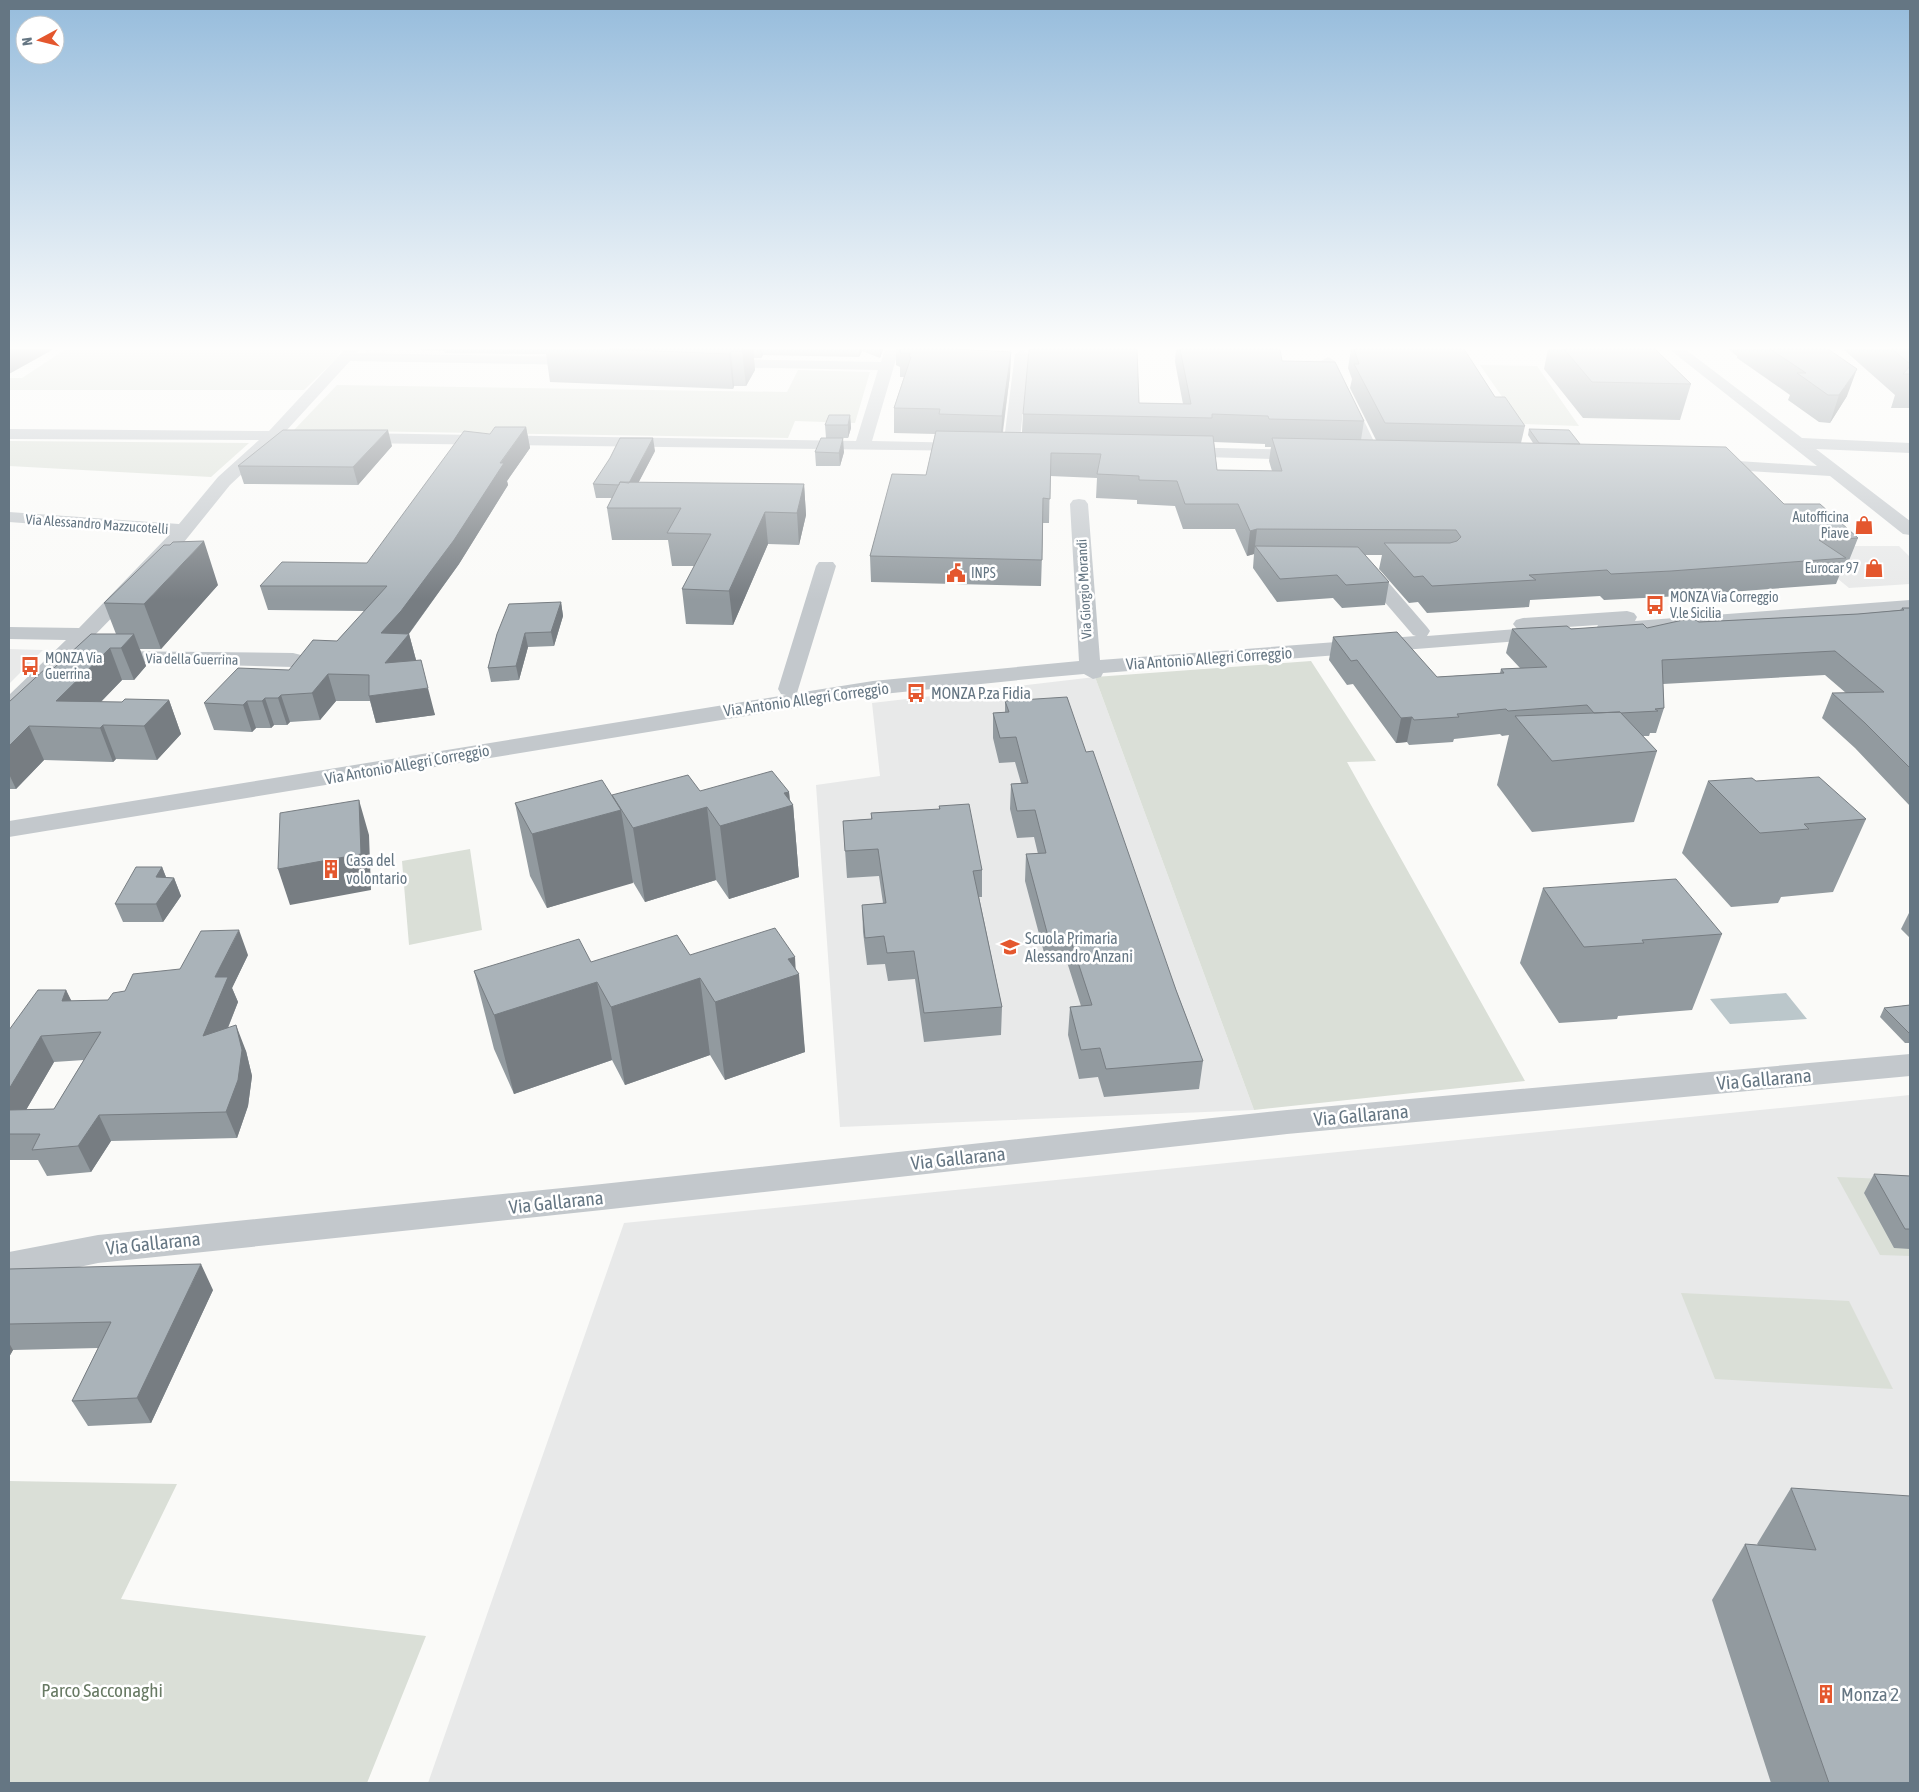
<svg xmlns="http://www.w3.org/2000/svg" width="1919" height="1792" font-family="'Asap Condensed',sans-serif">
<rect width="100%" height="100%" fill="#fafaf8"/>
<!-- built -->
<path fill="#e8e9e9" d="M367 349H557L552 356 365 353Z
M1798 546H1899L1910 557V584L1849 588Z
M9 649 43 650 9 684Z
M1095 677 1254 1110 840 1127 816 785 880 776 872 703Z
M1910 1095V1783H428L624 1223Z"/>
<!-- green -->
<path fill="#dadfd7" d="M66 349H341L337 358 304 390H9V378H22Z
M1480 365 1537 366 1579 426 1521 424Z
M798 370 870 372 855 423 795 421 788 438 294 430 337 385 787 392Z
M9 441 249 443 211 477 9 466Z
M1311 661 1376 761 1347 762 1525 1081 1254 1110 1095 677Z
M470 849 482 930 409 945 402 861Z
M1837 1177 1910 1180V1256L1880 1255Z
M1681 1293 1849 1301 1893 1389 1715 1379Z
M9 1481 177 1484 121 1599 426 1636 367 1783H9Z"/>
<!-- water -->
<path fill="#bbc7cb" d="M1786 993 1807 1019 1730 1024 1710 999Z"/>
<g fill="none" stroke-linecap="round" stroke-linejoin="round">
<!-- minor -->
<path fill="#c3c8cc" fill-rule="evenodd" d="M345 349H360L357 353 583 357 590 361 583 365 350 361 286 431 318 434 320 437 318 440 277 441 230 485 176 552 92 638 17 712 9 714V695L66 640 9 639V627L79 628 170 534 9 522V512L179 524 218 477 259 440 9 439V429L269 431Z
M885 349H899L872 441 970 443 976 445 978 448 976 451 353 443 345 438 353 433 856 441 878 370 716 367 709 363 716 359 881 362Z
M1669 349H1685L1802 438 1910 443V453L1816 449 1910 521V535L1903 534 1830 476 1701 468 1699 464 1701 460 1707 459 1817 466Z
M1022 350 1029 354 1019 448 1017 451H1005L1003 448 1015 354Z
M1328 357 1335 361 1381 456 1379 460H1367L1365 456 1321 361Z
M1177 447 1307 450 1313 451 1315 455 1313 459 1307 460 1171 456 1169 452 1171 448Z
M1079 499 1085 500 1088 504 1100 660 1416 636 1413 635 1352 564 1355 560H1369L1427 627 1430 631 1427 636 1517 629 1513 624 1516 620 1523 618 1627 611 1634 613 1637 617 1635 621 1910 600V612L1606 635 1599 633 1596 629 1598 625 1552 628 1557 633 1553 637 1546 639 1103 673 1101 677 1093 679 1084 674 1039 678 873 695 9 837V821L786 695 781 694 778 689 816 566 819 562H833L836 566 797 693 873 681 1079 661 1070 504 1073 500Z
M105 651 293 653 301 655 304 660 301 665 293 667 97 662 94 657 97 652Z
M1910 1054V1076L1287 1134 602 1210 98 1263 9 1282V1252L98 1235 602 1184 1287 1110Z"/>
</g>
<!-- wall -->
<path fill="#929a9f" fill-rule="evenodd" d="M410 349H883V350L880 358 862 351 859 357 763 355 761 358H754L755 370 746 386H734L733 389 550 382 546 354 445 353 444 351Z
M896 349H957L1011 352 1010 375 1003 432H1022L1023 414 1139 403 1183 404 1175 362 1176 349H1280L1282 361 1364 421 1361 440H1376L1350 388 1352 379 1348 368 1351 349H1464L1495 397 1525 426 1521 443H1533L1528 435 1529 429 1784 504 1858 538 1848 563 1844 564 1836 584 1663 597 1604 600 1600 596 1530 600 1529 607 1427 613 1418 602 1409 603 1379 569 1382 555H1365L1389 582 1385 605 1342 608 1333 598 1277 602 1253 568 1254 554 1247 556 1235 529H1183L1175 506 1137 504V500L1096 498 1097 478 1050 476 1049 523H1043L1041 586 871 582 870 556 926 475 935 434 894 433V408L904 377H900V367L896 365ZM1214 442 1265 444V447H1271L1269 461 1272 471 1217 470Z
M1548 349H1655L1691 384 1680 420 1583 418 1544 369Z
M1728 349H1828L1847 396 1830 423 1819 422 1788 400 1790 395 1737 358V356Z
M1843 349H1910V408H1891L1895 395Z
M850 415 851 428 848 438H826L825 425Z
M526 427 530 448 507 481 508 485 459 564 409 634 416 660 415 661 435 715 376 723 370 701H336L320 720 290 722 287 725H274L271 728H256L252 732 214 730 204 703 289 670 337 641 365 611 268 610 260 586 367 563 490 434Z
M392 446 358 485 244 484 238 466Z
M655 451 638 483 804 484 806 515 799 545 768 544 733 625 686 624 682 589 694 566H672L668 540H612L607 508 612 498H596L593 484Z
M815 452H844L840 466H816Z
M218 585 161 649H140L146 666 134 680H122L101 702H122L169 700 181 734 157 760 116 759 113 762 44 760 16 789H9V702L54 668 116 634 104 603Z
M561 602 563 616 554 646 528 647 519 680 491 682 488 668 497 634Z
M1902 608H1910V806L1855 748 1822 718 1832 693H1846L1825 675 1663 684 1664 708 1656 733H1650L1649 736H1643L1657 751 1634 822 1532 832 1497 785 1509 735 1502 736 1500 734 1454 739 1453 742 1409 745 1407 742 1396 743 1353 684 1347 685 1329 660 1333 637 1437 677 1500 673 1501 669 1520 668 1506 653 1512 629 1647 628 1699 622 1858 614 1900 610Z
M1005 701 1086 752 1203 1061 1199 1089 1104 1097 1098 1077 1079 1079 1068 1035 1070 1007 1081 1006 1067 962 1047 964 1025 881 1026 854H1038L1034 837 1017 838 1010 809 1011 784 1021 783 1015 762 999 763 993 738V713L1005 712Z
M1708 781H1756L1866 819 1833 892 1781 897 1778 903 1731 907 1682 853Z
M700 791 789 792 790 800 793 805 799 877 729 899 716 880 645 902 633 882 547 908 530 876 515 803Z
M939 806 982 870V897H979L1002 1007 1001 1035 924 1042 915 979 888 981 885 964 867 965 863 932 862 905 883 903 879 876 847 878 843 821 871 819V813L939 809Z
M162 867 166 877 174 878 181 896 163 922H123L115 904Z
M1543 888 1722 934 1692 1010 1618 1016 1617 1019 1559 1023 1520 963Z
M1910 911V938L1901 929Z
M248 955 232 988 238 1002 228 1028 246 1051 252 1076 248 1106 237 1138 111 1141 91 1172 47 1176 38 1160H9V1030L66 990 71 1001 108 1000 125 991 180 969ZM84 1060 54 1109 26 1110 54 1062Z
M690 955 796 971 805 1052 725 1080 710 1055 625 1085 612 1060 514 1094 494 1049 474 971 591 962Z
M1910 1005V1043H1905L1880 1017 1884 1008Z
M1874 1174 1910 1176V1249L1894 1248 1864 1193Z
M9 1269 213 1290 151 1423 88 1426 72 1401 98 1348 13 1350 9 1357Z
M1791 1488 1910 1783H1771L1712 1600 1745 1544 1758 1545 1757 1544Z"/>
<!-- shaded-wall -->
<path fill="#777d82" d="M9 349H54L9 374Z
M743 349H753L755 370 746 386 742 351Z
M760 349H762L763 355 761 358Z
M859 349H862V351L859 357Z
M880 349H883V350L880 358Z
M731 351 734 386 733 389 729 354Z
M1011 352 1010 375 1001 441 1002 416Z
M1857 369 1847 396 1830 423 1839 395Z
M850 415 851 428 848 438V425Z
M526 427 530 448 507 481 508 485 459 564 407 636 381 633Z
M388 430 392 446 358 485 353 467Z
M653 438 655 451 630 499 628 485Z
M843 438 844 452 840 466 839 453Z
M804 484 806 515 799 545 797 513Z
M765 512 768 544 733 625 729 591Z
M1257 529 1254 554 1247 556 1250 531Z
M204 541 218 585 161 649 144 604Z
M561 602 563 616 554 646 551 632Z
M525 633 528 647 519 680 516 666Z
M134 634 146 666 134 680 121 648Z
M409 634 416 660 392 689 385 663Z
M110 648 122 680 76 727 56 701Z
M328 674 336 701 320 720 312 693Z
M428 688 435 715 376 723 369 696Z
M281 695 290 722 287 725 278 698Z
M265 698 274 725 271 728 262 701Z
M169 700 181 734 157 760 144 726Z
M247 701 256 728 252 732 243 705Z
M1412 717 1407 742 1396 743 1401 718Z
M103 725 116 759 113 762 100 728Z
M29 726 44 760 16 789 9 774V746Z
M789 792 790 806 793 805 799 877 729 899 720 826 784 793Z
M359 800 369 835 371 890 290 905 278 869Z
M707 807 716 880 645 902 633 828Z
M621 810 633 883 547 908 532 834Z
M162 867 169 885 174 878 181 896 163 922 156 904V877Z
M239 930 248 955 232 988 238 1002 214 1062 203 1036 215 977Z
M795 957 796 975 799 974 805 1052 725 1080 715 1002 788 959Z
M700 978 710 1055 625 1085 611 1007Z
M597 982 612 1060 514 1094 494 1015Z
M66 990 79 1016 62 1001Z
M236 1025 246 1051 252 1076 248 1106 237 1138 226 1112Z
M41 1036 54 1062 12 1134 9 1132V1089Z
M99 1115 111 1141 91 1172 78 1146Z
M201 1264 213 1290 151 1423 137 1398Z
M9 1343 13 1350 9 1357Z"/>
<!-- building -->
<path fill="#aab3b9" stroke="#777d82" d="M609 349H743L742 351H731L729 354Z
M901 349H956L1011 352 1002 416 939 414 940 409 894 408 911 357H909L910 353H900Z
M1034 349H1137L1139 403 1191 404 1180 349H1280L1282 361 1335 362 1364 421 1269 419 1268 416 1212 414V418L1023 414 1029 350Z
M1354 349H1464L1495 397H1505L1525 426 1385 423 1354 364H1359Z
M1564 349H1655L1691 384 1592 382Z
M1770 349H1828L1857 369 1839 395H1828L1797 373H1806Z
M1892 349H1910V364Z
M1910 366V374H1903Z
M829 415H850L848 425H825Z
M495 427H526L500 463H504L454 540 401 611 381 633 409 634 385 663 421 660 428 688 369 696V675L328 674 312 693 281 695 278 698H265L262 701H247L243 705 204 703 238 668 289 670 313 640 337 641 387 586H260L282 562 367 563 464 431 490 434Z
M1529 429 1569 430 1580 444 1539 443Z
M283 430H388L353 467 238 466Z
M936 431 1213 436 1217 470 1282 471 1272 438 1726 447 1784 504H1820L1858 538 1819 540 1846 558 1671 571 1611 574 1607 570 1529 575 1536 580 1432 586 1423 576 1414 577 1384 543H1450L1457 541 1461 537 1456 530 1257 529 1250 531 1238 504H1185L1177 481 1139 480V476L1097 474 1101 454 1051 453 1050 499 1043 498 1042 560 870 556 892 474 926 475Z
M620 438H653L629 483 620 482 619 485 593 484 610 458Z
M821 438H843L839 453 815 452Z
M620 482 804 484 797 513 765 512 729 591 682 589 711 534 667 533 681 508H607Z
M204 541 144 604 104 603 164 545H170L173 542Z
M1255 546 1358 547 1389 582 1346 585 1337 575 1280 579Z
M561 602 551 632 525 633 516 666 488 668 497 634 509 604Z
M1902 608H1910V768L1865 723 1832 693 1884 692 1835 651 1662 660 1664 708 1655 709 1658 711 1621 713 1620 712 1594 713 1587 705 1508 711 1506 709 1457 714 1459 717 1414 720 1412 717 1401 718 1357 660 1351 661 1333 637 1397 632 1437 677 1504 673 1501 669 1547 667 1512 629 1567 626 1571 629 1643 624 1647 628 1692 618 1699 622 1858 614 1904 610Z
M91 634H134L121 648H110L56 701 122 702 125 699 169 700 144 726 103 725 100 728 29 726 9 746V702L46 668H54Z
M1067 697 1086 752 1093 751 1176 990 1203 1061 1106 1069 1100 1048 1081 1050 1070 1007 1092 1005 1069 935 1048 936 1026 854 1046 853 1035 810 1017 811 1011 784 1028 783 1016 737 1000 738 993 713 1009 712 1005 701Z
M1620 712 1657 751 1552 761 1515 716Z
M772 771 789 792 784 793 793 805 720 826 707 807 633 828 612 795 688 775 700 791Z
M1819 777 1866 819 1804 824 1809 829 1760 833 1708 781 1752 778 1756 781Z
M602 780 621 810 532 834 515 803Z
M359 800 361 854 278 869 280 813Z
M969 804 982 870 973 871 1002 1007 924 1013 914 951 887 953 884 936 865 938 862 905 886 903 878 849 845 851 843 821 872 819 871 813 940 809 939 806Z
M136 867H162L156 877 174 878 156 904H115Z
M1676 879 1722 934 1642 940 1644 943 1584 947 1543 888Z
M775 928 795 957 788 959 799 974 715 1002 700 978 611 1007 597 982 494 1015 474 971 579 939 591 962 677 935 690 955Z
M239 930 215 977H228L203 1036 236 1025 242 1050 238 1080 226 1112 99 1115 78 1146 32 1150 40 1134H9V1110L54 1109 101 1032 41 1036 9 1089V1030L38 990H66L62 1001 108 1000 113 993 125 991 133 974 180 969 201 931Z
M1910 1005V1034L1884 1008Z
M1874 1174 1910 1176V1229H1905Z
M201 1264 137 1398 72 1401 111 1322 9 1324V1269Z
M1791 1488 1910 1496V1783H1829L1745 1544 1816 1550Z"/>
<!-- sky -->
<linearGradient id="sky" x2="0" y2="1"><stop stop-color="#96bcdc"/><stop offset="0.58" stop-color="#fdfdfc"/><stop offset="1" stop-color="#fdfdfc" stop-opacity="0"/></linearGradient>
<rect width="1919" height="600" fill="url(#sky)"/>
<!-- icons -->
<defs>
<g id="shop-bare" transform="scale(1.5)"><path d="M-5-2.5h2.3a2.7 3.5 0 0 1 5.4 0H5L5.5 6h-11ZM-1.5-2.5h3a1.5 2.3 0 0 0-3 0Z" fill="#e4572e" stroke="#fff" stroke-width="2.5" paint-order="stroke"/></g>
<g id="civic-bare" transform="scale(1.5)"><path d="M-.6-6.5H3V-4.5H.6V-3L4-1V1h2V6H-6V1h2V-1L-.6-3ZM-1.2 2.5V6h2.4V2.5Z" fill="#e4572e" stroke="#fff" stroke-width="2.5" paint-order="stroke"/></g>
<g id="bus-bare" transform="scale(1.5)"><path d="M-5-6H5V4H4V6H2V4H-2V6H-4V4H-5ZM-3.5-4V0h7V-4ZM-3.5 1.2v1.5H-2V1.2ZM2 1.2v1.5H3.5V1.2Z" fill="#e4572e" stroke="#fff" stroke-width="2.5" paint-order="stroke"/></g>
<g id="building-bare" transform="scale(1.5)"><path d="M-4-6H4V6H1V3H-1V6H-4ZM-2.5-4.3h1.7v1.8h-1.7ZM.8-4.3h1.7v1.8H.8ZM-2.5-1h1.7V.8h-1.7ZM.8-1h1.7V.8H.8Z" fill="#e4572e" stroke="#fff" stroke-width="2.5" paint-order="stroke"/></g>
<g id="school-bare" transform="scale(1.5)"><path d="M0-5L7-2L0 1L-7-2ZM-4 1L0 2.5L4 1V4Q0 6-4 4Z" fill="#e4572e" stroke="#fff" stroke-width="2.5" paint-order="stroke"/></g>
</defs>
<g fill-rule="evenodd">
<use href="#shop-bare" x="1864" y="525"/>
<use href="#shop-bare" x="1874" y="568"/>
<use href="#civic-bare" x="956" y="573"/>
<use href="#bus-bare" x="1655" y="605"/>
<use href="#bus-bare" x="30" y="666"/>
<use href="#bus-bare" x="916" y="693"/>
<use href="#building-bare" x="331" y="869"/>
<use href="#school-bare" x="1010" y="947"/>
<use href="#building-bare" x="1826" y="1694"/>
</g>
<g text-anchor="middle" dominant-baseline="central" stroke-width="5" stroke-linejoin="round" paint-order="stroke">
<!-- far-poi labels -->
<g font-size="14" fill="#657683" stroke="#fff" text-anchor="start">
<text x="1849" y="517" text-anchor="end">Autofficina<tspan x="1849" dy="16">Piave</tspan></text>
<text x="1859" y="568" text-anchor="end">Eurocar 97</text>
<text x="971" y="573">INPS</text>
<text x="1670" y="597">MONZA Via Correggio<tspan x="1670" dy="16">V.le Sicilia</tspan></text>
<text x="45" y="658">MONZA Via<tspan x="45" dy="16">Guerrina</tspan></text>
</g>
<!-- far-street labels -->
<g font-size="14" fill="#657683" stroke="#fff">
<text transform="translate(97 524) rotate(4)">Via Alessandro Mazzucotelli</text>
<text transform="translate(1084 589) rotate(-93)">Via Giorgio Morandi</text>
<text transform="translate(192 659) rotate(1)">Via della Guerrina</text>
</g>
<!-- street labels -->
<g font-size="16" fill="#657683" stroke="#fff">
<text transform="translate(1209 658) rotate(-4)">Via Antonio Allegri Correggio</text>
<text transform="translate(806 699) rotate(-8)">Via Antonio Allegri Correggio</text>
<text transform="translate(407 764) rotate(-10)">Via Antonio Allegri Correggio</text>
</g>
<!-- poi labels -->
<g font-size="16" fill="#657683" stroke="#fff" text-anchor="start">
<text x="931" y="693">MONZA P.za Fidia</text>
<text x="346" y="860">Casa del<tspan x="346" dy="18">volontario</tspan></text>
<text x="1025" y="938">Scuola Primaria<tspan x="1025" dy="18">Alessandro Anzani</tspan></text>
</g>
<!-- near-street labels -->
<g font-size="19" fill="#657683" stroke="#fff">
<text transform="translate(1764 1079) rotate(-5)">Via Gallarana</text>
<text transform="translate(1361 1115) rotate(-5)">Via Gallarana</text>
<text transform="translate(958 1158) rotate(-6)">Via Gallarana</text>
<text transform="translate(556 1202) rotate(-6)">Via Gallarana</text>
<text transform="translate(153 1243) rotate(-6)">Via Gallarana</text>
</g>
<!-- near-park labels -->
<g font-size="19" fill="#687a64" stroke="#fff">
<text x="102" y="1690">Parco Sacconaghi</text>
</g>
<!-- near-poi labels -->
<g font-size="19" fill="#657683" stroke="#fff" text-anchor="start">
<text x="1841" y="1694">Monza 2</text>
</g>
</g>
<!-- border -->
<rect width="1919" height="1792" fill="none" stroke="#657683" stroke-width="20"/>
<!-- north arrow -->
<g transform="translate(40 40) rotate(263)"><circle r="24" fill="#ffffff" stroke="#c1c8cd"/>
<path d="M0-4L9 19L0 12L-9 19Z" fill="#e4572e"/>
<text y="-8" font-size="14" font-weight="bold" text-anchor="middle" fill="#657683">N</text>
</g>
</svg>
